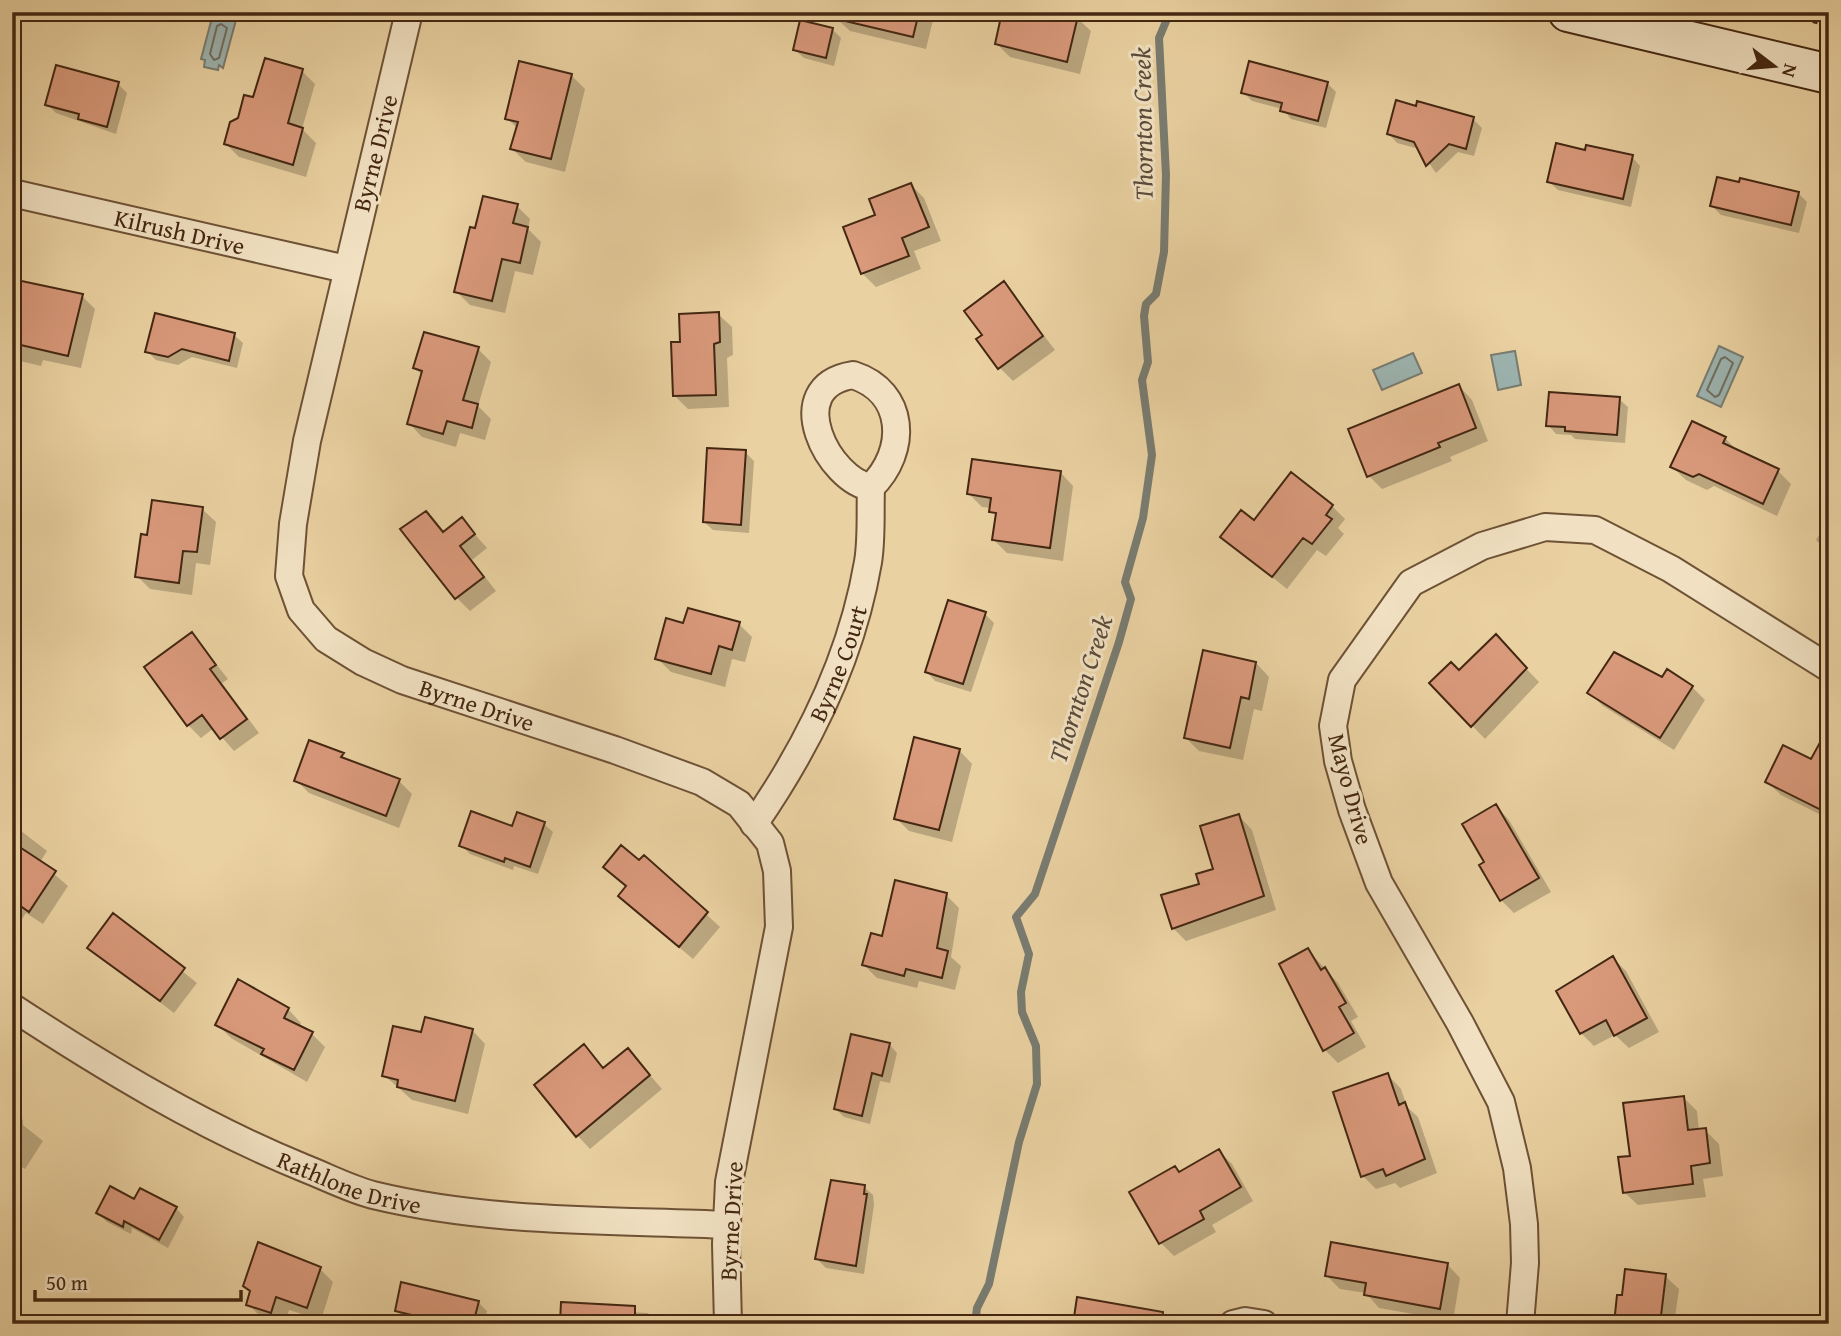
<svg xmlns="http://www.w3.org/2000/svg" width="1841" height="1336" font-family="'Gentium Book Plus',serif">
<rect width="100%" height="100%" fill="#ead1a1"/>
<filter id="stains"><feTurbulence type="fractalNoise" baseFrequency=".00286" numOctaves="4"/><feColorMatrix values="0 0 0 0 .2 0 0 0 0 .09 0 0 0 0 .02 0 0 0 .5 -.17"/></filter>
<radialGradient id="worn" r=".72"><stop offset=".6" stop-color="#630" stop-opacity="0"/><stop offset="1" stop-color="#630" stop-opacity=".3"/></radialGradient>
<!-- water -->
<path fill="#9cb4b0" stroke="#797c71" stroke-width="2" d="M213 14 236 20 223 68 219 65 218 70 204 67 205 60 201 59Z
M1719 346 1743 357 1721 407 1697 396Z
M1515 351 1521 385 1498 390 1491 355Z
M1413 353 1422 373 1382 390 1373 370Z"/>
<!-- shadow -->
<path fill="#0003" d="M838 12H935L926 49 850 31 836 18Z
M1077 18 1091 31 1080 74 1010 57 996 43Z
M833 30 841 38 834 66 804 58 795 50Z
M302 71 315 84 302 129 316 143 306 177 239 157 226 144 239 119 254 99Z
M571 75 585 89 565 172 526 162 512 149 518 129 507 118Z
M1327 83 1336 92 1326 128 1291 119 1283 109 1252 101 1243 92Z
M118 84 127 93 116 134 56 113 47 104Z
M1473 119 1482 128 1474 156 1458 152 1436 173 1419 149 1397 143 1389 134Z
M1586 152 1632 157 1640 166 1631 207 1558 190 1549 182Z
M911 185 924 198 941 241 914 251 921 269 876 287 862 273 877 216Z
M1798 193 1807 202 1799 233 1721 215 1712 206Z
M517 206 530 219 528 229 541 242 533 275 515 271 505 313 470 305 456 291 476 230Z
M12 281 82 296 95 309 81 368 43 360 41 366 12 359Z
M1004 284 1055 350 1013 381 999 367 984 335Z
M718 314 732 327 733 355 727 358 729 407 688 409 675 396 682 344Z
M234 335 243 343 237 368 192 357 178 365 156 360 147 351Z
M478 349 491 362 478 406 491 419 485 440 460 433 456 447 422 437 409 423 422 375 415 368Z
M1459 386 1472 400 1488 441 1450 457 1452 461 1382 489 1369 476Z
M1619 399 1628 407 1625 443 1575 439 1571 435 1556 434 1548 425Z
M1725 438 1739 452 1778 471 1791 484 1777 516 1714 486 1707 490 1686 480 1672 467Z
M745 452 754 461 749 533 713 530 704 522Z
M1060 472 1073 486 1063 561 1007 553 994 540 997 517 991 508 982 507 969 494Z
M1332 506 1345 519 1338 528 1344 534 1326 556 1317 550 1287 589 1223 537 1254 523Z
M202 509 216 522 210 565 196 563 192 595 150 589 137 576 149 537Z
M426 513 445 533 462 520 487 548 472 560 496 591 470 611 456 597Z
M1829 518V553L1816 540Z
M985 614 994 623 971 692 935 681 927 672Z
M739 624 752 637 745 662 732 659 725 687 671 672 657 658 684 625Z
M192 634 228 679 222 683 259 733 234 751 214 728 201 738 188 725Z
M1496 637 1539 682 1485 739 1431 683 1459 672Z
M1256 663 1269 677 1262 711 1254 709 1243 760 1199 751 1186 738Z
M1662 680 1692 687 1705 700 1674 750 1603 706 1590 693Z
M310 742 399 781 412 794 399 828 309 793 296 780Z
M959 750 972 764 952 842 909 831 896 818Z
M1812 762 1829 763V819L1781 795 1767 782Z
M1496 806 1509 820 1551 892 1514 913 1501 900 1486 863Z
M518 814 544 824 553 832 538 874 514 866 513 870 470 854 461 845 513 828Z
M1239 816 1252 830 1276 910 1186 941 1173 928 1215 870Z
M12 824 47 851 40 862 68 886 43 924 26 913 22 919 12 913Z
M644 857 720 927 693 959 633 909 627 887 605 867 640 863Z
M946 895 959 908 951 957 961 966 955 990 919 981 917 988 877 978 864 965Z
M114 916 197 983 174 1013 89 948Z
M1308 950 1338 983 1358 1017 1351 1021 1366 1047 1338 1063 1325 1050Z
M1613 958 1626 971 1659 1032 1629 1048 1615 1035 1594 1046 1581 1033Z
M288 1009 301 1023 299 1028 312 1034 325 1047 307 1082 231 1038 217 1024Z
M472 1030 485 1044 468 1114 412 1100 384 1075 422 1035Z
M889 1044 897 1053 890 1083 880 1081 870 1124 844 1117 836 1109Z
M583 1046 605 1069 628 1050 662 1089 590 1149 577 1135Z
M1388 1075 1401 1089 1407 1107 1418 1117 1437 1173 1400 1188 1395 1183 1376 1189 1363 1176Z
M1683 1097 1697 1111 1699 1131 1705 1130 1719 1144 1723 1176 1703 1179 1706 1197 1638 1205 1624 1192 1632 1157Z
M12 1110 23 1120V1125L43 1141 25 1169 12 1161Z
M1219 1151 1232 1164 1253 1201 1212 1225 1216 1232 1174 1256 1161 1243 1132 1192 1175 1168 1180 1173Z
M864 1187 873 1195 874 1205 864 1274 826 1268 817 1259 826 1203Z
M135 1201 176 1208 184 1217 168 1248 132 1228 131 1234 107 1222 98 1213Z
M1447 1264 1460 1278 1453 1321 1379 1308 1366 1293 1340 1289 1326 1275Z
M320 1269 333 1282 321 1320 289 1310 285 1324H280L261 1317 248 1304Z
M1627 1270 1665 1276 1679 1289 1674 1324H1608V1318L1616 1319Z
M478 1302 487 1311 484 1324H425L405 1319 396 1310Z
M628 1312 648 1313 656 1324H562Z"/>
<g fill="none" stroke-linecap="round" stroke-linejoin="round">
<!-- shore -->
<path stroke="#706e61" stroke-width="2" d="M221 24 227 28 219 58 214 60 210 54 217 26Z
M1725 357 1733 363 1719 395 1715 397 1707 390 1721 359Z"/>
<!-- stream -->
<path stroke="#797c71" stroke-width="8" d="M975 1324 977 1308 989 1284 1019 1142 1037 1084 1036 1046 1022 1012 1021 992 1029 954 1016 917 1035 894 1119 642 1131 599 1125 582 1143 518 1152 455 1142 380 1148 362 1144 316 1146 304 1156 294 1164 252 1166 175 1159 38 1170 12"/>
</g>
<!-- building -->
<path fill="#d9997b" stroke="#442712" stroke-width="2" d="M846 12H919L913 37 845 21Z
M1002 12H1063L1078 16 1067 62 995 44Z
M800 20 833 28 826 58 793 50Z
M265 58 303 69 288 123 303 128 293 165 224 144 230 122 238 118 244 95 253 97Z
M519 61 572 74 551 159 510 149 518 122 505 119Z
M1249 61 1328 82 1318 121 1280 111 1282 103 1241 93Z
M56 65 119 82 107 127 78 119 79 114 45 105Z
M1396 100 1416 106 1417 101 1474 117 1466 149 1449 144 1426 166 1414 142 1387 134Z
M1556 143 1585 150 1586 145 1633 155 1623 199 1547 182Z
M1717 177 1739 182 1740 178 1799 192 1791 225 1710 206Z
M911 183 929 227 902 238 909 256 861 274 843 227 875 215 869 199Z
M483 196 518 204 513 223 528 227 520 263 502 259 492 301 454 292 470 227 475 228Z
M12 279 83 294 68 356 12 343Z
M1004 281 1043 336 998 369 976 339 982 335 964 311Z
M719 312 720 342 714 344 716 395 673 396 671 342H680L679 314Z
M155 313 235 333 229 361 182 349 168 357 145 352Z
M424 332 479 347 463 400 478 404 472 428 447 421 443 434 407 424 422 371 413 368Z
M1459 384 1476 428 1438 443 1440 447 1367 477 1348 429Z
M1549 392 1620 397 1617 435 1565 431V427L1546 426Z
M1692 421 1726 437 1723 443 1779 469 1763 504 1699 474 1693 477 1670 467Z
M707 448 746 450 741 525 703 522Z
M972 459 1061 471 1050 548 992 540 996 513 989 512 991 498 967 494Z
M1291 472 1333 505 1326 515 1332 519 1312 544 1303 538 1272 577 1220 537 1241 510 1254 520Z
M152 500 203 507 197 552 183 551 179 583 135 577 141 534 147 535Z
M426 511 443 532 462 517 475 534 460 546 484 577 455 599 400 529Z
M948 600 986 612 963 684 925 672Z
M688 608 740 622 732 650 719 646 711 674 655 659 666 618 683 623Z
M192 632 216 665 210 669 247 719 220 739 202 715 187 726 144 667Z
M1496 634 1527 668 1471 727 1429 683 1451 662 1459 670Z
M1203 650 1256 662 1249 699 1241 697 1230 748 1184 738Z
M1614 652 1662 677 1667 669 1693 686 1660 738 1587 693Z
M1829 726V814L1765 782 1783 745 1811 759Z
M914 737 960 749 939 830 894 819Z
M309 740 344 753 341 757 400 779 386 816 294 781Z
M1496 804 1539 878 1500 901 1479 865 1484 862 1462 824Z
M471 811 512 826 517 812 545 822 530 867 505 858 504 862 459 846Z
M1239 814 1264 896 1172 929 1161 895 1199 884 1196 874 1213 869 1200 826Z
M12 842 56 871 29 912 12 900Z
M621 845 639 860 644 855 708 912 679 947 618 896 626 886 603 867Z
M895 880 947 893 937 948 948 951 942 978 906 969 904 976 862 965 871 933 882 936Z
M113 913 185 968 160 1001 87 948Z
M1308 948 1321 970 1325 967 1346 1003 1339 1007 1354 1033 1323 1051 1279 964Z
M1613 956 1647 1018 1614 1036 1606 1020 1580 1034 1556 991Z
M238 979 289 1008 284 1018 313 1032 294 1070 261 1054 264 1049 215 1025Z
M425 1017 473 1029 455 1101 397 1087 398 1080 382 1076 393 1026 421 1032Z
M851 1034 890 1043 882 1076 872 1073 862 1116 834 1109Z
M584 1044 603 1068 628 1048 650 1075 576 1137 534 1085Z
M1388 1073 1399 1105 1405 1102 1425 1159 1386 1176 1383 1169 1361 1177 1333 1092Z
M1684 1096 1688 1130 1706 1128 1710 1163 1691 1166 1693 1184 1623 1193 1618 1157 1630 1156 1623 1103Z
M1219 1149 1241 1187 1200 1211 1204 1219 1159 1244 1129 1192 1175 1166 1179 1172Z
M831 1180 865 1185 864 1194H867L856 1266 815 1259Z
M110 1186 134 1199 140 1188 177 1207 159 1240 124 1221 123 1227 96 1213Z
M258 1242 321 1267 307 1308 276 1297 271 1313 246 1305 250 1291 243 1286Z
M1331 1242 1448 1263 1440 1309 1364 1295 1366 1283 1325 1276Z
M1625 1269 1666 1274 1660 1324H1614L1617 1295H1622Z
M401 1282 479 1301 473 1324H437V1321L395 1311Z
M1077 1297 1163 1312 1162 1324H1073Z
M561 1302 635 1306V1324H560Z"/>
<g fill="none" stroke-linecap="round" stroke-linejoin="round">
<!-- street casing -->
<g stroke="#6e5236" stroke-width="30">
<g id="street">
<path id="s1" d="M409 12 307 441 293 524 289 576 301 610 326 639 363 662 402 680 615 750 702 782 739 804 770 843 777 871 779 927 729 1182 726 1244 728 1324"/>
<path id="s2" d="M12 193 346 269"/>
<path d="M853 375C906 392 908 451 871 487 830 482 779 387 853 375Z"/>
<path id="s3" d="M754 824C808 746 852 656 868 562 872 538 870 512 871 487"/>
<path id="s4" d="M12 1007C105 1068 201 1126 304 1168 327 1177 350 1189 373 1195 488 1223 610 1220 727 1225"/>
<path d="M1233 1324 1245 1321 1264 1324"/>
<path d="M1520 1324 1525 1263 1524 1224 1517 1168 1501 1102 1460 1023 1379 883 1352 810 1338 761 1333 726 1342 680 1411 583 1482 546 1545 527 1595 530 1671 569 1829 668"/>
</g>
</g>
<!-- secondary casing -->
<g stroke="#442712" stroke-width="42">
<path id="secondary" d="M1568 12 1829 74"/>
</g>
<!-- path -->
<path stroke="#442712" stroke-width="4.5" stroke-dasharray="5 3.5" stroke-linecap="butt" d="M1780 12 1829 25"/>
<!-- street -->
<use href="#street" stroke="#f1e1c2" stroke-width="26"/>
<!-- secondary -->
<use href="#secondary" stroke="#f1e1c2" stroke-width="38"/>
</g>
<g text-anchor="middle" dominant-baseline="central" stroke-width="6" stroke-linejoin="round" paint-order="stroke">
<!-- street labels -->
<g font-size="24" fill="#442712" stroke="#f1e1c2">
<text transform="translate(375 153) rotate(-76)">Byrne Drive</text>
<text stroke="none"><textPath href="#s2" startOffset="172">Kilrush Drive</textPath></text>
<text stroke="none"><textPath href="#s3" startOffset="182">Byrne Court</textPath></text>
<text stroke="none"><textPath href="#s1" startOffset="817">Byrne Drive</textPath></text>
<text transform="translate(1351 789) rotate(75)">Mayo Drive</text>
<text stroke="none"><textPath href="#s4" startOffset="382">Rathlone Drive</textPath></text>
<text transform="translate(731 1221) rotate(-87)">Byrne Drive</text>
</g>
<!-- water labels -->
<g font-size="26" font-style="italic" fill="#5a4a3a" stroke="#f1e1c2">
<text transform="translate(1142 124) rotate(-91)">Thornton Creek</text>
<text transform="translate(1080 689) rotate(-72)">Thornton Creek</text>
</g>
</g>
<!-- margin -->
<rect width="1841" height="1336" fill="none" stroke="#ead1a1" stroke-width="42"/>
<rect x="14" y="14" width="1813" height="1308" fill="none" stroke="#442712" stroke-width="3.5"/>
<rect x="21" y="21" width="1799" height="1294" fill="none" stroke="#442712" stroke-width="2"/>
<!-- north arrow -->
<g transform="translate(1774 66) rotate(106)" stroke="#f1e1c2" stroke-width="5" paint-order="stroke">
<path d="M0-5L12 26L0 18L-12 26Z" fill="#442712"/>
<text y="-10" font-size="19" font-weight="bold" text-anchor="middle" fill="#442712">N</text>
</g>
<!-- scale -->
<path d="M35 1290v10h206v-10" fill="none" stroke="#442712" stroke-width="3.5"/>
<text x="46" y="1290" font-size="21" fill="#442712" stroke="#f1e1c2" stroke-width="5" paint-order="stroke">50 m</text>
<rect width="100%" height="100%" filter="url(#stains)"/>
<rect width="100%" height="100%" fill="url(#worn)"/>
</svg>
